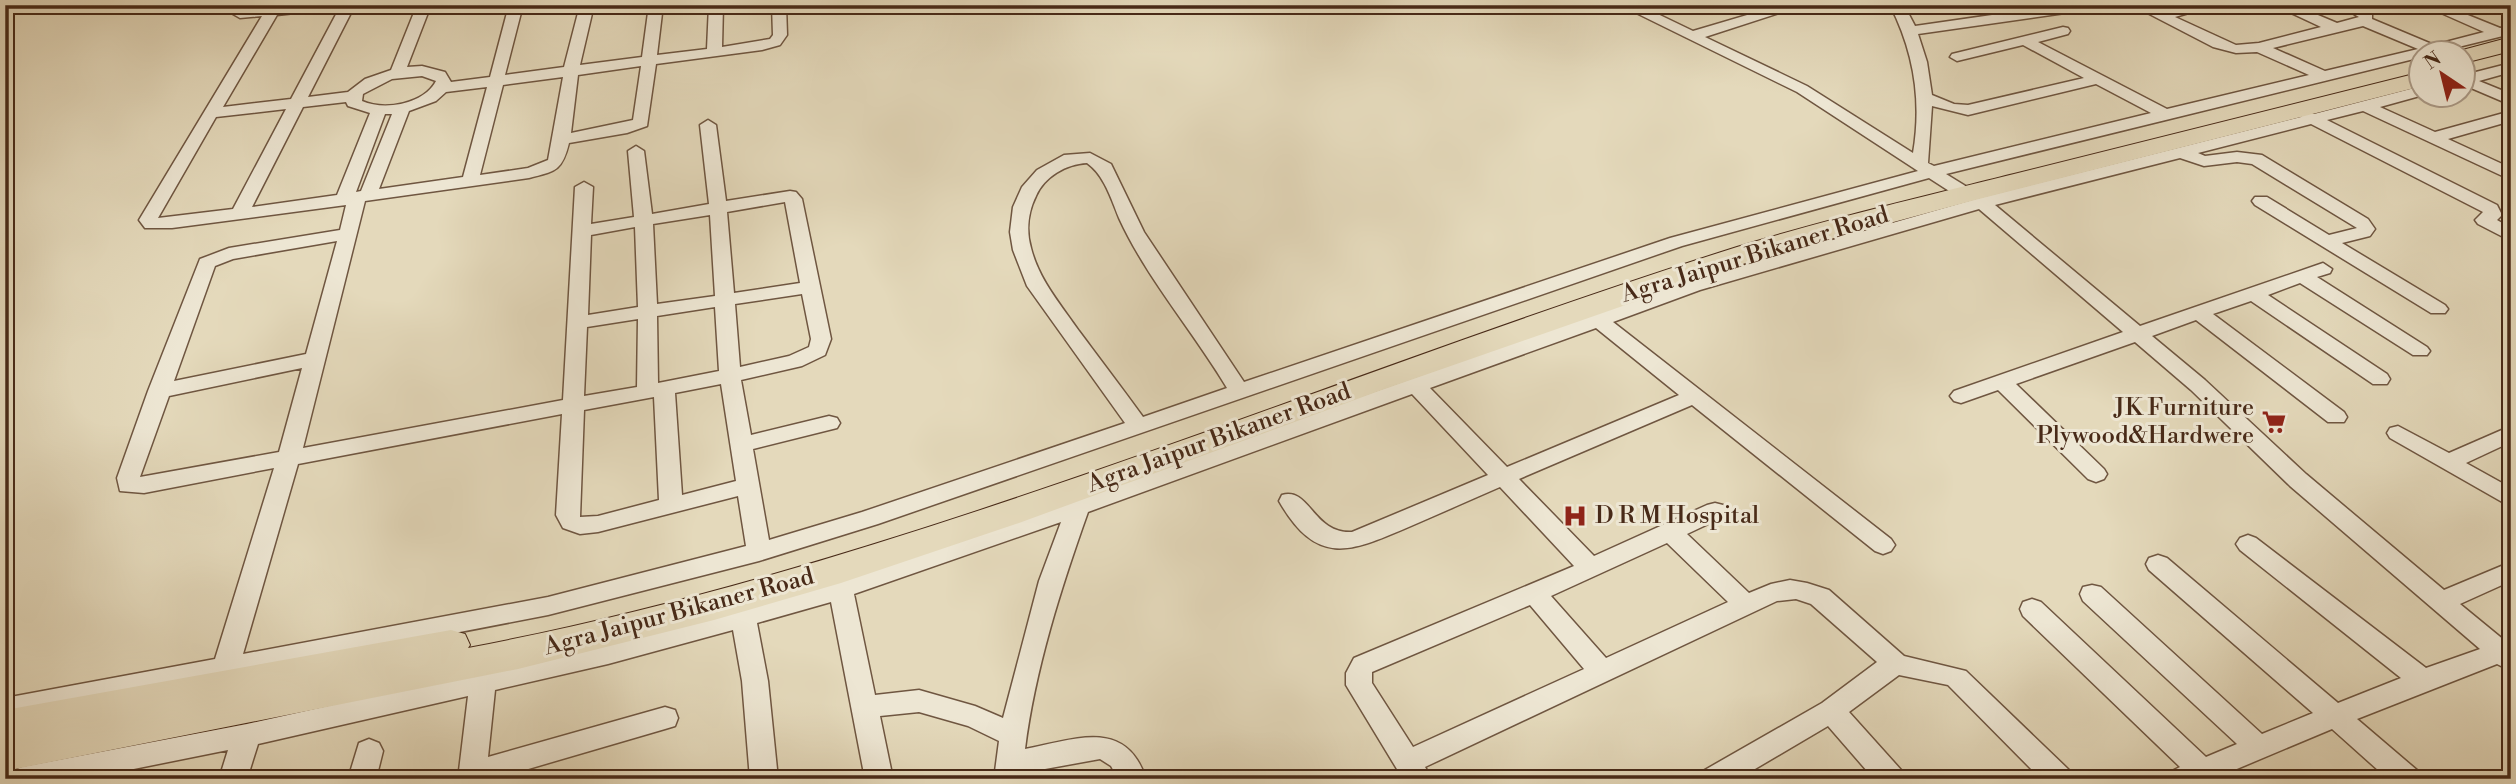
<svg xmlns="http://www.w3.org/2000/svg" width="2516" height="784" font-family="'Libre Bodoni',serif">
<rect width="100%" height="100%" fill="#e4d9bb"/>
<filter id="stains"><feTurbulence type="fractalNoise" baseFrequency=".00286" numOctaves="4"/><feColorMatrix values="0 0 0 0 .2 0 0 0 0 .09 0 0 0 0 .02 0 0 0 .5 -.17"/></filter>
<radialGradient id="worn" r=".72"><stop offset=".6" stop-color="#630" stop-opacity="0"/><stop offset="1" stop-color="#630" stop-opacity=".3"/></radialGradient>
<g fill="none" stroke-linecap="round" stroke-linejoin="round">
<!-- minor casing -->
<g stroke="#6f5641" stroke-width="3">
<path id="minor" d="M286 5H338L331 9 277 15 223 107 291 99 341 5H355L308 97 348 92 365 79 391 70 417 5H431L407 67 422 66 445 72 451 82 490 77 509 5H523L505 75 564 67 580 5H594L580 65 642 57 649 5H663L657 55 707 49 709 5H723L722 47 770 39 773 35 772 5H786L787 35 780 45 762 50 656 64 647 126 627 133 569 143C562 171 556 171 529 178L365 201 303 448 563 400 575 187 584 182 593 187 591 224 634 217 628 151 636 146 644 151 652 214 709 204 700 125 708 120 716 125 726 201 790 191 796 192 802 199 831 339 825 355 802 366 741 380 751 435 829 416 837 418 840 423 837 428 753 449 769 540 862 512 1125 423 1027 286 1013 250 1010 232 1013 207 1022 187 1037 170 1064 155 1090 153 1111 164 1144 232 1244 382 1670 238 1918 171 1797 92 1620 5H1639L1693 31 1781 5H1804L1705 37 1807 86 1913 153C1922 101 1914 52 1890 5H1904L1915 26 2061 5H2100L2093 9 1918 34 1927 62 1932 95 1954 104 1968 105 2084 78 2023 45 1957 61 1950 57 1952 54 2063 27 2068 28 2070 31 2068 34 2038 42 2167 109 2309 75 2257 52 2236 53 2213 47 2132 5H2151L2163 11 2189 5H2216L2175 17 2236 45 2259 43 2321 27 2274 5H2294L2337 23 2359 17 2338 5H2357L2372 12V19L2434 45 2484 32 2423 5H2443L2500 28 2511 26V34L2438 52H2422V57L1946 174 1972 190 1975 194 1972 198H1960L1929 178 1682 246 878 524 759 561 548 615 5 720V698L215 659 274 468 144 493 120 491 117 478 148 391 200 259 229 248 340 230 346 205 172 228H145L139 220 262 16 240 18 233 14 240 10ZM2363 26 2418 49 2325 71 2273 48ZM641 66 633 120 571 133 578 75ZM422 76 436 81C424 104 385 111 362 101L363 94 392 79ZM563 77 548 160 528 168 480 175 503 85ZM2096 84 2151 113 1934 166 1928 163 1932 106 1968 115ZM487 87 463 177 379 189 409 111 436 101 446 92ZM346 102 348 106 370 113 337 195 252 207 303 107ZM286 109 233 209 158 218 216 117ZM385 114H392L361 191 356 192ZM1087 163C1104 175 1111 198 1119 218 1147 279 1193 331 1227 388L1143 417C1122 388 1100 359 1079 331 1061 305 1039 280 1031 248 1026 231 1028 212 1036 196 1044 177 1066 164 1087 163ZM785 202 800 283 734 293 727 212ZM710 215 715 296 657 304 653 224ZM635 227 638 307 588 315 591 235ZM337 241 306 354 174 381 215 266 233 259ZM802 294 811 339 809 347 789 356 740 367 735 304ZM715 307 719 371 658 383 657 316ZM638 319 637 387 584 396 587 327ZM302 368 279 452 140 477 169 396ZM721 384 736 481 682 495 675 393ZM654 397 659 500 598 516 580 517 584 410ZM562 414 556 515 563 528 580 534 598 532 738 496 746 546 548 597 243 654 298 464Z
M2501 5H2511V10Z
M2511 63V72L2479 81 2511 94V105L2464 85V75Z
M2422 86V94H2427L2380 107 2435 132 2511 111V121L2448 139 2511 168V180L2363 111 2327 120 2497 205 2502 215 2497 220 2511 228V241L2478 224 2475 220 2483 212 2311 124 2198 153 2205 156 2237 152 2262 155 2368 219 2375 229 2370 236 2342 243 2445 305 2448 309 2445 313H2431L2255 205 2252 201 2255 197H2267L2329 235 2357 228 2252 164 2237 162 2204 166 2180 158 1995 205 2140 326 2323 263 2332 269 2330 273 2317 277 2427 347 2430 351 2427 355H2413L2300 283 2268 295 2387 374 2390 379 2387 384H2373L2251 301 2213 314 2344 412 2347 417 2344 422H2328L2196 320 2152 336 2205 380 2306 474 2444 590 2511 562V581L2460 604 2510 645 2511 671 2497 664 2357 719 2418 771 2422 779H2388L2332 729 2213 779H2168L2172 771 2180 767 2023 616 2020 609 2023 602 2032 599 2041 602 2206 757 2237 744 2083 601 2080 594 2083 587 2092 585 2101 587 2262 734 2313 713 2149 570 2146 564 2149 558 2158 555 2167 558 2338 703 2401 678 2240 550 2236 544 2240 538 2248 535 2256 538 2426 668 2480 649 2290 486 2191 390 2135 342 2016 384 2104 469 2107 474 2104 479 2096 482 2088 479 1998 390 1961 403 1954 401 1950 396 1954 391 2123 332 1979 209 1700 290 1613 322 1891 539 1895 545 1891 551 1883 554 1875 551 1692 405 1519 479 1594 556 1707 505 1715 503 1723 505 1727 511 1723 517 1687 534 1749 593 1771 584 1790 580 1807 583 1829 590 1904 656 1966 671 2070 771 2074 779H2041L1948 685 1899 675 1849 712 1902 771 1906 779H1874L1828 726 1738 779H1699L1703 771 1822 703 1877 662 1811 604 1796 599 1777 601 1425 767 1432 779H1403L1346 685V673L1354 658 1574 566 1500 487C1470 500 1441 513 1411 526 1352 551 1318 569 1279 501L1282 495C1310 487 1313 534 1352 532L1488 475 1412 394 1088 512C1061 588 1035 669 1025 749 1074 740 1126 717 1146 779H1118L1111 766 1100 759 1023 773 1022 779H994L999 741 968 726 919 712 880 716 893 779H865L831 602 757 623 768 681 778 779H750L742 681 733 630 608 664 495 690 488 757 665 707 675 710 678 718 675 726 665 729 494 779H458L468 696 258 744 247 779H219L228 750 84 779H8L12 771 22 767 247 724 608 644 822 587 1686 282 1976 199 2301 117 2303 114H2314ZM1596 328 1679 395 1507 467 1430 388ZM1061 522 1039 581 1003 718 975 706 919 690 875 695 854 594ZM1667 543 1728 602 1606 658 1551 596ZM1530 605 1584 669 1413 747 1372 683V672Z
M2398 426 2449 453 2511 426V442L2466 463 2511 488V507L2390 438 2387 433 2390 428Z
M369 739 379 743 383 751 376 779H348L359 743Z"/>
</g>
<!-- highway casing -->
<g stroke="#482a18" stroke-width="2">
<path id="highway" d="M2511 37V51L2464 63V52H2455Z
M2422 72V86L1975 200 1760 258 1379 391 1019 523 841 583 714 620 518 669 5 771V710L451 630 465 634 470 645 468 648C905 565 1314 381 1737 247 1828 219 1922 197 2014 174 2150 140 2286 106 2422 72Z"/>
</g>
<!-- minor -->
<use href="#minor" fill="#ede6d3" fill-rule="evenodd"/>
<!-- highway -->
<use href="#highway" fill="#e4d9bb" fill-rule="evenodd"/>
</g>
<!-- icons -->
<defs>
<g id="supermarket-bare" transform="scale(1.89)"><path d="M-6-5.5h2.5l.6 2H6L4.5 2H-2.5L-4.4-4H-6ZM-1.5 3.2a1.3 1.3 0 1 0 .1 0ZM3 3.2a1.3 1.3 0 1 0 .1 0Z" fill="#8f2418" stroke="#ede6d3" stroke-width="2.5" paint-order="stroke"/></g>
<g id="hospital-bare" transform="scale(1.89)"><path d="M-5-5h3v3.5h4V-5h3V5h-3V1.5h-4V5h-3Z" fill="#8f2418" stroke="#ede6d3" stroke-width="2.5" paint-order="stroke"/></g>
</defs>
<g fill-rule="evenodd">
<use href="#supermarket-bare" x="2274" y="422"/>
<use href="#hospital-bare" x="1575" y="516"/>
</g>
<g text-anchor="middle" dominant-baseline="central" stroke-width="6" stroke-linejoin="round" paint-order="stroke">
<!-- street labels -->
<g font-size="24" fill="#482a18" stroke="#ede6d3">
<text transform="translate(1755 255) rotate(-17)">Agra Jaipur Bikaner Road</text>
<text transform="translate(1219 438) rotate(-20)">Agra Jaipur Bikaner Road</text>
<text transform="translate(679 612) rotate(-15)">Agra Jaipur Bikaner Road</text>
</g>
<!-- poi labels -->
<g font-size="24" fill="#482a18" stroke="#ede6d3" text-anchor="end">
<text x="2254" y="408">JK Furniture<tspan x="2254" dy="28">Plywood&amp;Hardwere</tspan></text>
<text x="1595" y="516" text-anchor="start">D R M Hospital</text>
</g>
</g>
<!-- margin -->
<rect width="2516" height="784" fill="none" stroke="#e4d9bb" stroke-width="28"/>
<rect x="7" y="7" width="2502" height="770" fill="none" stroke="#482a18" stroke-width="3.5"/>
<rect x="14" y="14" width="2488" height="756" fill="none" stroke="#482a18" stroke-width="2"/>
<!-- north arrow -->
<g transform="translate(2442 74) rotate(325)"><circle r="33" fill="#ede6d3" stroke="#ab9b88" stroke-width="2"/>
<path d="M0-5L12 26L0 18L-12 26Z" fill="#8f2418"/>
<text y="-10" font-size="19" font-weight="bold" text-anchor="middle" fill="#482a18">N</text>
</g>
<rect width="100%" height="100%" filter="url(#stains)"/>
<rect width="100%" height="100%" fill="url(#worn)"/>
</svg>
